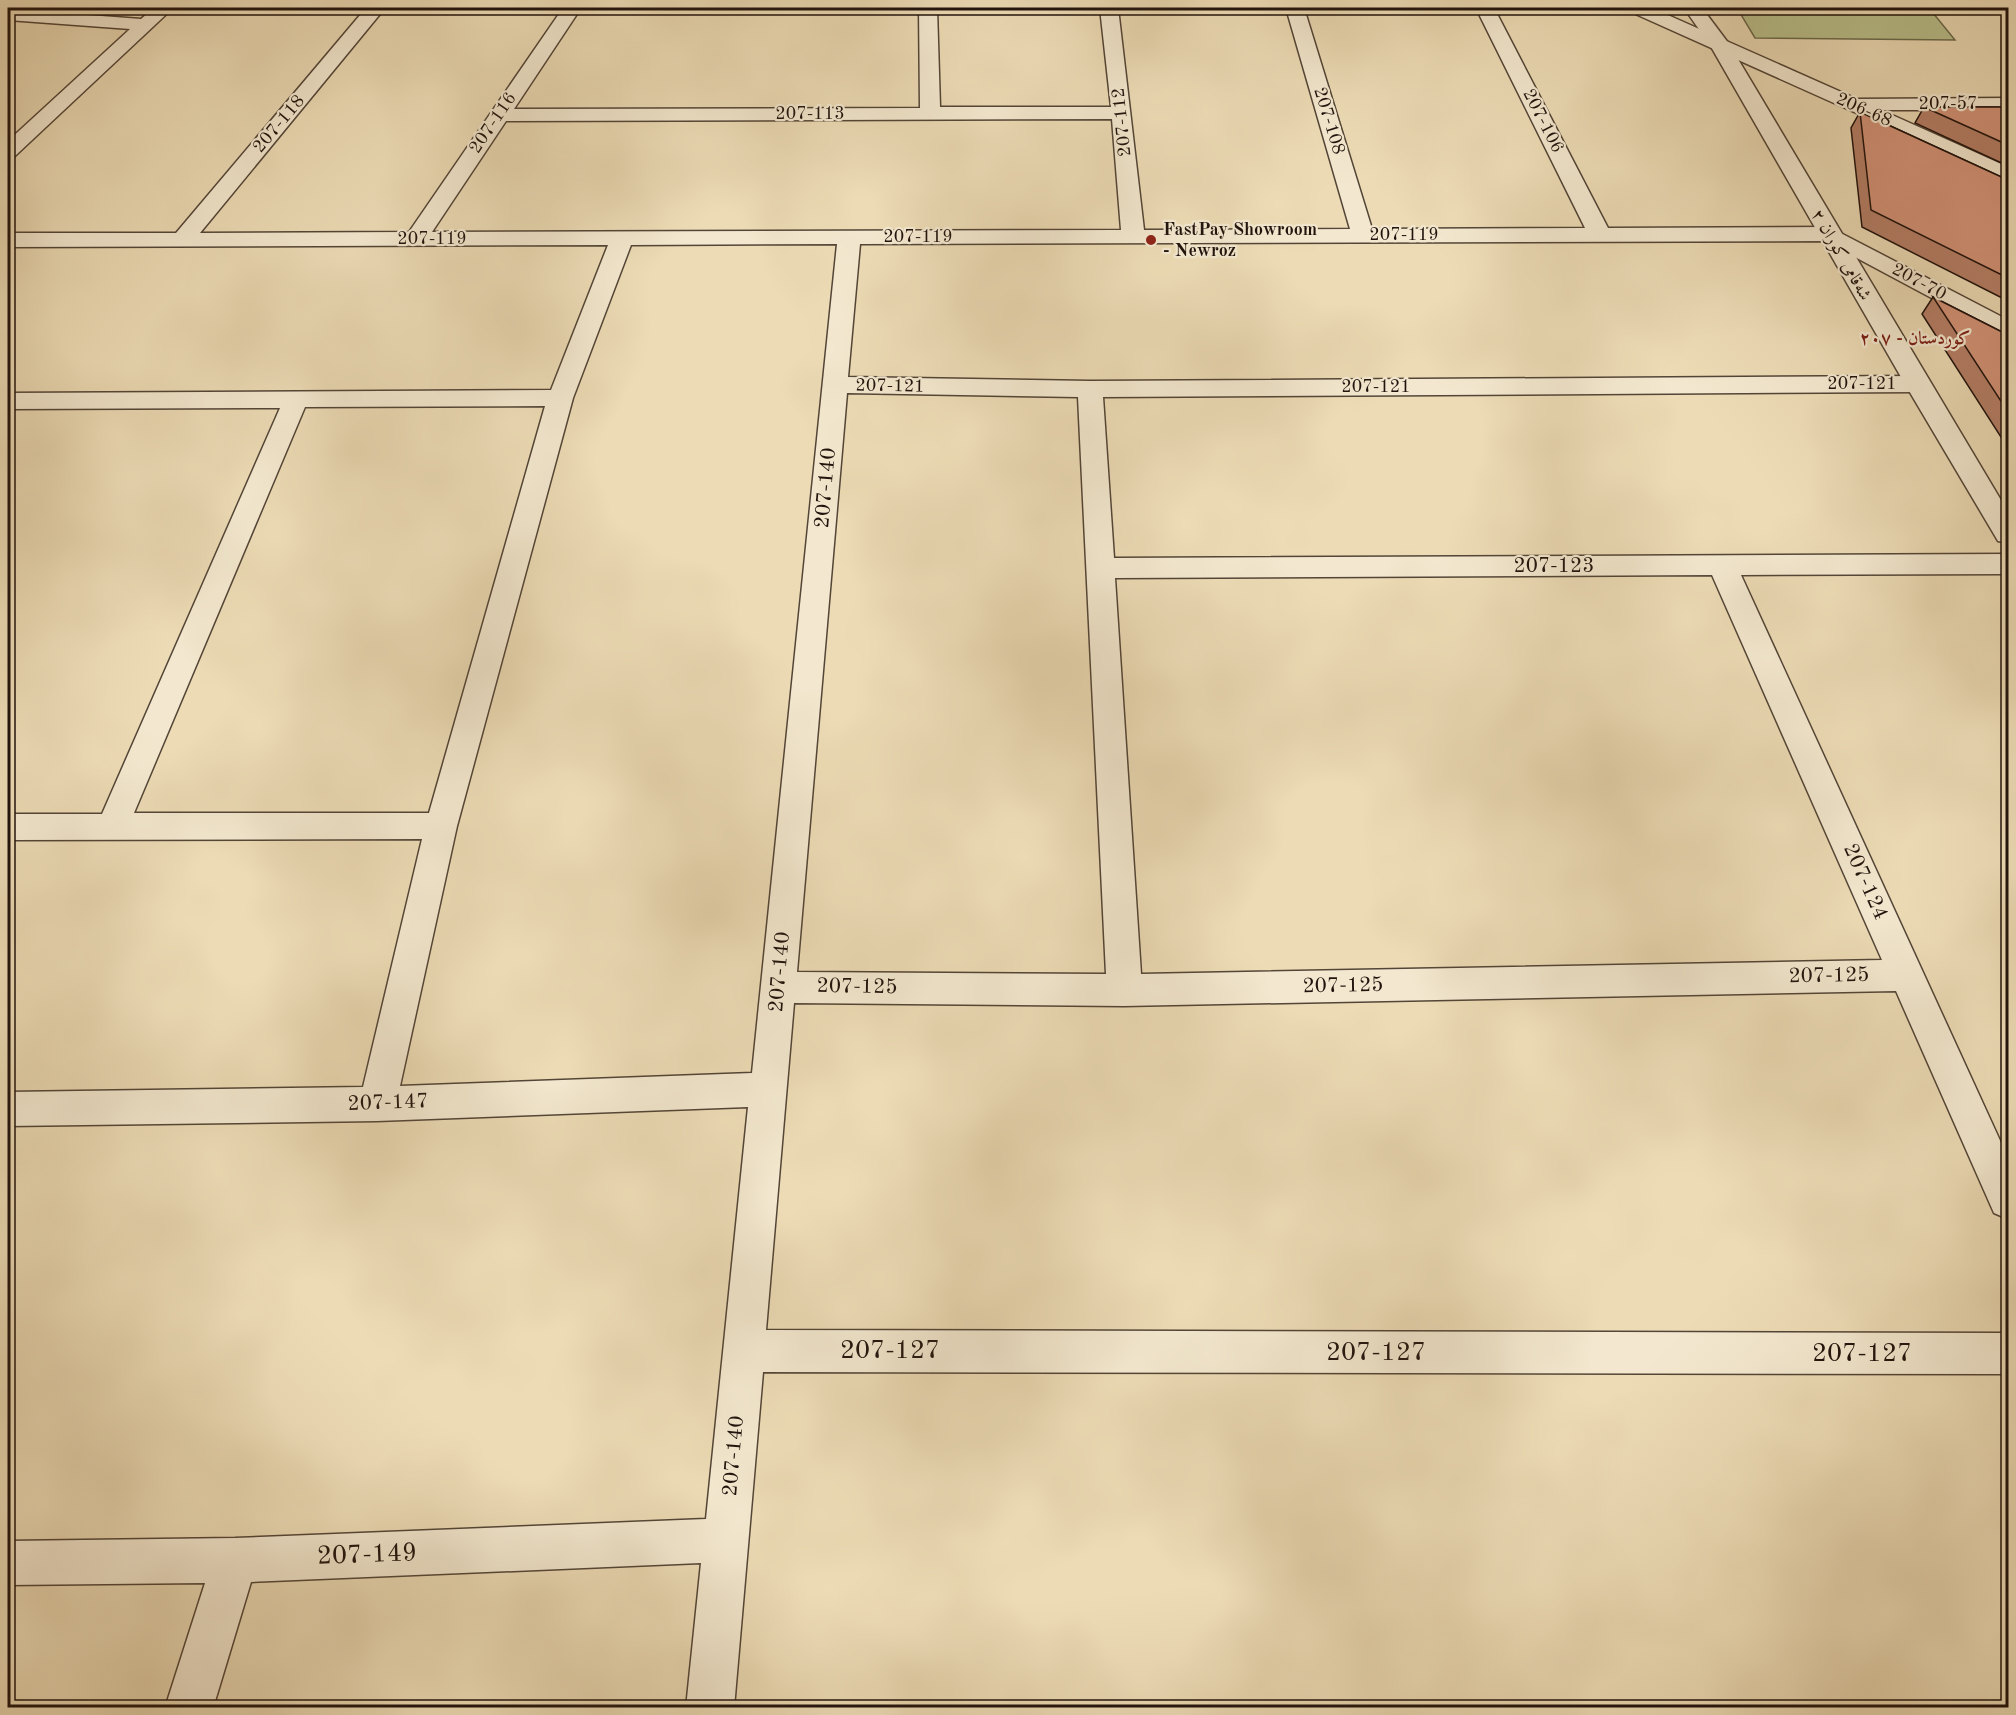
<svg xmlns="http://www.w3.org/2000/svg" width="2016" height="1715" font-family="'Old Standard TT',Amiri,serif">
<rect width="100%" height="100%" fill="#ecdbb5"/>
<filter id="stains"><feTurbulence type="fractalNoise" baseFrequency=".00333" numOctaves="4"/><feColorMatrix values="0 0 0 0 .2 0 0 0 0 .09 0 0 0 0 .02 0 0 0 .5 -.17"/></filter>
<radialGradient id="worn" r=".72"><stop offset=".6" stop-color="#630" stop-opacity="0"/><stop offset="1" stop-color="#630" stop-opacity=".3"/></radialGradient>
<!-- green -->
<path fill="#b9c08c" stroke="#6c6a4c" stroke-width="1.5" d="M1737 8H1929L1955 40 1755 38Z"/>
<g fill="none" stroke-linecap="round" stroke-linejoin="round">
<!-- minor casing -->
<g stroke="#534537" stroke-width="3">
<path id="minor" d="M154 8H173L15 156 8 158V141L130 29 8 20V9L141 19Z
M366 8H385L200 233 409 232 563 8H581L514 109 920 108 919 8H937L940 107H1111L1100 8H1118L1144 230 1350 229 1286 8H1304L1372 229 1585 228 1476 8H1494L1608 228 1829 227 2008 320V336L1999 334 1825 241 860 244 848 377 1090 381 1917 376 1926 378 1929 384 1926 390 1917 392 1103 397 1114 558 2008 554V574L1741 575 2008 1158V1219L1994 1213 1896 991 1124 1006 794 1003 766 1330 2008 1333V1374L763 1372 734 1708H686L701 1563 251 1582 213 1708H165L205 1583 8 1585V1541L235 1538 706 1519 748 1107 377 1121 8 1126V1092L363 1087 422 839 8 840V814H102L280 408 8 409V393L551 390 608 245 8 247V233H176ZM1112 119 1121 230 432 232 506 121ZM837 244 752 1073 400 1086 457 826 573 398 631 245ZM847 393 1078 397 1106 974 797 972ZM545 406 429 813H134L305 407ZM1712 575 1882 960 1141 974 1115 578Z
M1629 8H1652L1857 99 2008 98V110H1881L2008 167V181L1631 12Z"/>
</g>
<!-- tertiary casing -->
<g stroke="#534537" stroke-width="3">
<path id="tertiary" d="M1684 8H1702L1729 44 2008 512V543L1998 541 1905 384 1710 45Z"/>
</g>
<!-- minor -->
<use href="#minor" fill="#f3e8cf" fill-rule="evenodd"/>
<!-- tertiary -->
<use href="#tertiary" fill="#f3e8cf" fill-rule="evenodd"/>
</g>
<!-- wall -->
<path fill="#b47e66" stroke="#20130d" stroke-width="1.5" d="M1924 107H2008V166L1915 123Z
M1860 112 2008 180V301L1862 227 1851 128Z
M1933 297 2008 335V448L1922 314Z"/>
<!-- building -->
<path fill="#d19277" stroke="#20130d" stroke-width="1.5" d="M1924 107H2008V145Z
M1860 112 2008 180V278L1871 210Z
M1933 297 2008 335V412Z"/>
<!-- markers -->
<circle fill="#8f2418" stroke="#f3e8cf" stroke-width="2" cx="1151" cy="240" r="6"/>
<g text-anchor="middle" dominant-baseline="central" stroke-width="4.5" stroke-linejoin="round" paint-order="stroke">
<!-- far-street labels -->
<g font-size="18" fill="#20130d" stroke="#f3e8cf">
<text x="1948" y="104">207-57</text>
<text transform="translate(1864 110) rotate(24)">206-68</text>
<text x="810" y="114">207-113</text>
<text transform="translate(1329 121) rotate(73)">207-108</text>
<text transform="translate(1543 121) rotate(63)">207-106</text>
<text transform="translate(1122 122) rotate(-96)">207-112</text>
<text transform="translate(493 123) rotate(-56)">207-116</text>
<text transform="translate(279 124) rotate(-50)">207-118</text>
<text x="1404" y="235">207-119</text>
<text x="918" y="237">207-119</text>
<text x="432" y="239">207-119</text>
<text transform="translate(1841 255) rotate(60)">شەقامی کوران ٢</text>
<text transform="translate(1919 282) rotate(28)">207-70</text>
<text x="1862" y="384">207-121</text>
<text transform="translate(890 386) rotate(1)">207-121</text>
<text x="1376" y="387">207-121</text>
</g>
<!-- far-poi labels -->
<g font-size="18" font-weight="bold" fill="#20130d" stroke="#f3e8cf" text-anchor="start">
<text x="1163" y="230">FastPay Showroom<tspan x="1163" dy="21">- Newroz</tspan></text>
</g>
<!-- far-neighbourhood labels -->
<g font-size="18" font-weight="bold" fill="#7a1f14" stroke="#f3e8cf">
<text x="1915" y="339">کوردستان - ٢٠٧</text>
</g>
<!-- street labels -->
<g font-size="21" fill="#20130d" stroke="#f3e8cf">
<text transform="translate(826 488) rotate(-85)">207-140</text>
<text x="1554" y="566">207-123</text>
<text transform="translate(1865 882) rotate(66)">207-124</text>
<text transform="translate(780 972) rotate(-85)">207-140</text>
<text transform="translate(1829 976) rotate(-1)">207-125</text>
<text transform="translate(1343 986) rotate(-1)">207-125</text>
<text transform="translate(857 987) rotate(1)">207-125</text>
<text transform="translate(388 1103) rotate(-2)">207-147</text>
<text transform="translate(734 1456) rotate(-85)">207-140</text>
</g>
<!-- near-street labels -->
<g font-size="26" fill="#20130d" stroke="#f3e8cf">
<text x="890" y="1351">207-127</text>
<text x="1376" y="1353">207-127</text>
<text x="1862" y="1354">207-127</text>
<text transform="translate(367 1555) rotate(-2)">207-149</text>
</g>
</g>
<!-- margin -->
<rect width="2016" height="1715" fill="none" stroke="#ecdbb5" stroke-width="30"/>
<rect x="9" y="9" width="1998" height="1697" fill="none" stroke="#20130d" stroke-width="3"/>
<rect x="15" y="15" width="1986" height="1685" fill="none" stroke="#20130d" stroke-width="1.5"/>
<rect width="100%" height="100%" filter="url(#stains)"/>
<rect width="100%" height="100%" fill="url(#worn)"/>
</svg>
